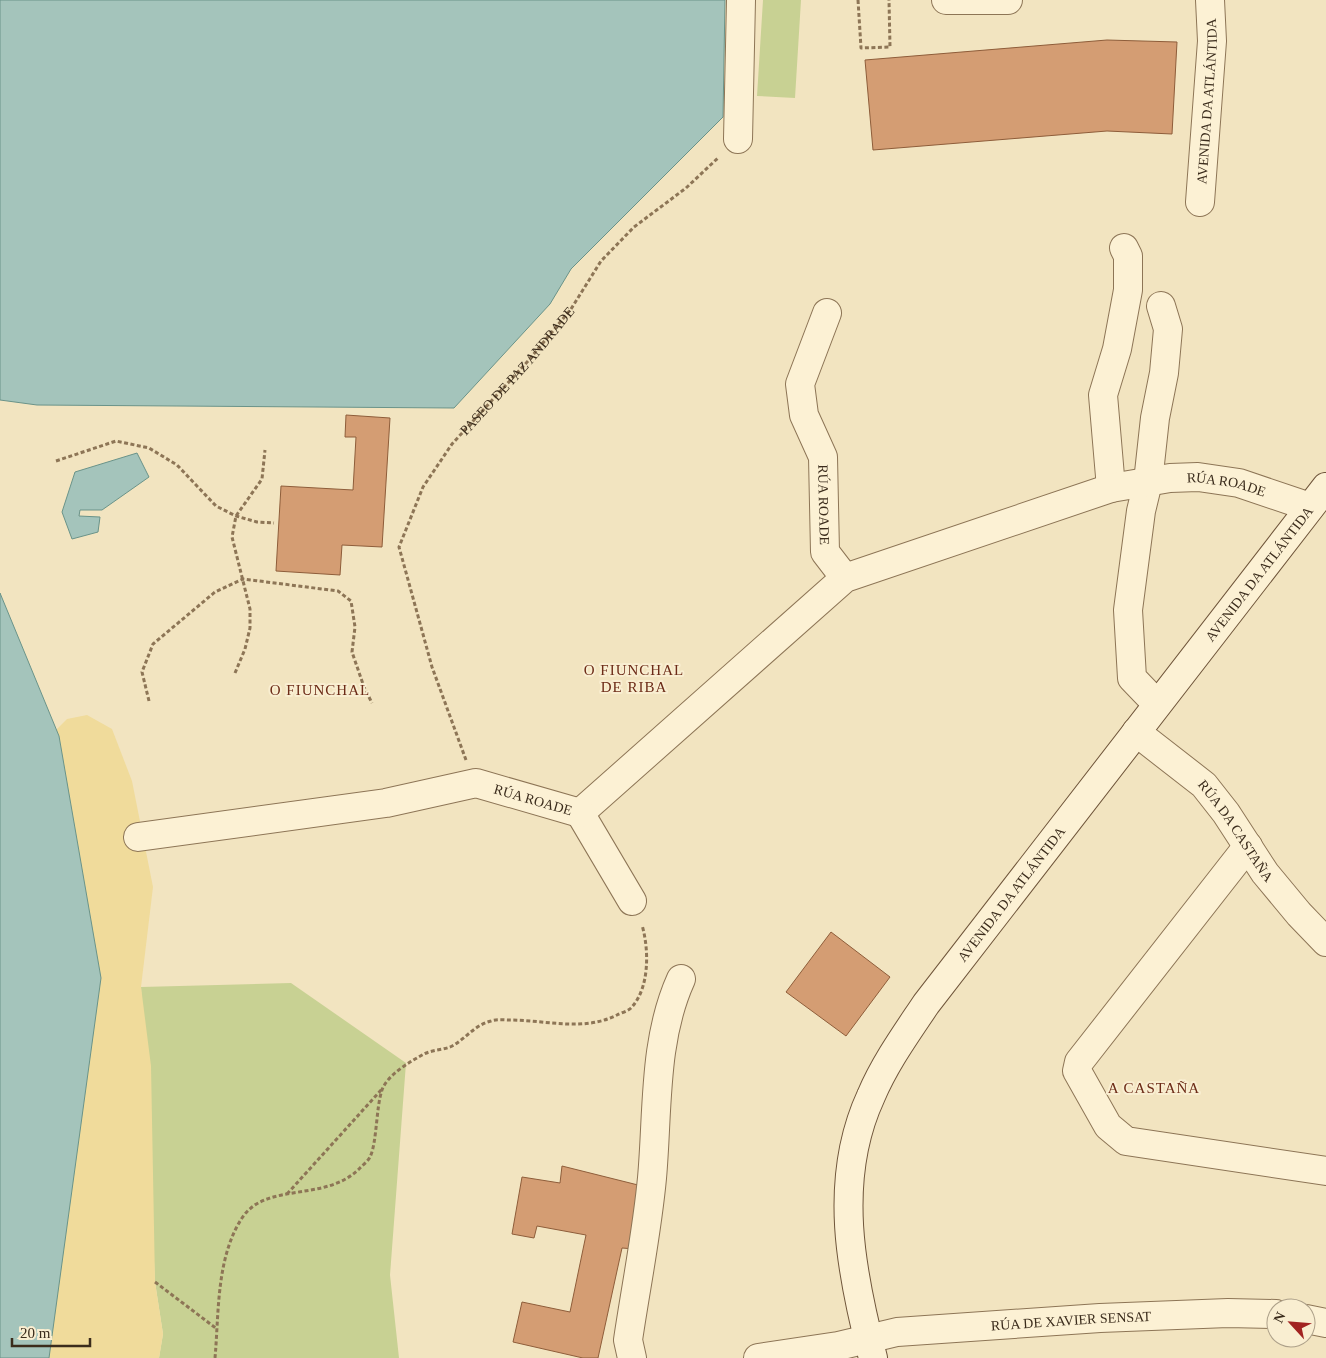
<svg xmlns="http://www.w3.org/2000/svg" width="1326" height="1358" font-family="Georgia,serif">
<rect width="100%" height="100%" fill="#f2e4c0"/>
<!-- green -->
<path fill="#c8d193" d="M763 0H801L795 98 757 96Z
M291 983 406 1063 390 1275 399 1358H159L163 1334 155 1282 141 987Z"/>
<!-- sand -->
<path fill="#f0db9b" d="M87 715 112 729 132 781 153 887 141 987 151 1066 155 1282 163 1334 159 1358H0V810L38 748 67 719Z"/>
<!-- water -->
<path fill="#a4c4bb" stroke="#6a9389" d="M0 0H725L723 117 571 269 550 304 454 408 37 405 0 400Z
M137 453 149 477 102 510H80L79 516 100 517 98 532 72 539 62 512 75 472Z
M0 593 59 736 101 978 49 1358H0Z"/>
<!-- building -->
<path fill="#d49d73" stroke="#8e5d3a" d="M1107 40 1177 42 1172 134 1107 131 873 150 865 60Z
M346 415 390 418 382 547 342 545 340 575 276 571 281 486 353 490 356 437H345Z
M831 932 890 977 846 1036 786 992Z
M562 1166 646 1187 635 1249 622 1248 598 1358H583L513 1342 522 1302 570 1312 586 1235 537 1226 534 1238 512 1234 522 1177 560 1183Z"/>
<g fill="none" stroke-linecap="round" stroke-linejoin="round">
<!-- street casing -->
<g stroke="#8d7556" stroke-width="30">
<g id="street">
<path d="M946 0H1008"/>
<path d="M738 139 741 0"/>
<path id="s2" d="M1200 202 1212 41 1210 0"/>
<path id="s3" d="M827 313 800 384 804 415 823 457 825 552 845 578"/>
<path d="M1111 488 1103 395 1117 349 1128 290V256L1124 248"/>
<path d="M1157 704 1132 678 1128 610 1141 511 1148 482 1155 418 1164 373 1168 329 1161 306"/>
<path id="s4" d="M1136 732 1204 785 1226 813 1265 873 1299 914 1326 942"/>
<path id="s5" d="M580 813 845 578 1111 488 1170 478 1198 477 1239 483 1310 507"/>
<path d="M580 813 632 901"/>
<path id="s6" d="M138 837 386 803 476 783 580 813"/>
<path d="M1248 846 1079 1062 1077 1071 1108 1126 1126 1141 1326 1171"/>
<path d="M1306 1319 1326 1323"/>
<path d="M632 1358 628 1340C636 1286 647 1232 652 1178 658 1111 653 1041 681 979"/>
<path id="s7" d="M758 1358 838 1346 897 1332 1100 1318 1228 1313 1276 1314"/>
</g>
</g>
<!-- secondary casing -->
<g stroke="#6f553a" stroke-width="30">
<g id="secondary">
<path id="s8" d="M873 1358C851 1273 832 1180 871 1096 885 1063 906 1034 926 1004L1326 487"/>
</g>
</g>
<!-- path -->
<g stroke="#8d7556" stroke-width="3" stroke-dasharray="4 2.5" stroke-linecap="butt">
<path d="M858 0 861 48 890 47 889 0"/>
<path d="M56 461 116 441 149 448 177 465 216 506 236 516 257 522 274 523"/>
<path d="M235 673 245 649 250 628V609L232 537 236 516 262 479 265 450"/>
<path d="M149 701 142 672 153 644 215 592 243 579 338 591 351 601 355 627 352 652 364 687 372 703"/>
<path id="s1" d="M466 760 432 667 399 547 423 487 452 444 528 361 571 309 601 261 634 227 686 188 719 157"/>
<path d="M287 1194 382 1089"/>
<path d="M155 1282 217 1329"/>
<path d="M215 1358C219 1313 216 1258 242 1218 266 1181 326 1203 360 1168 363 1165 368 1161 370 1157 377 1143 376 1107 382 1090 387 1075 411 1061 424 1054 432 1050 442 1050 450 1047 465 1040 474 1025 491 1021 497 1019 504 1020 510 1020 546 1020 583 1032 617 1015 621 1013 628 1011 631 1008 650 988 649 949 642 925"/>
</g>
<!-- street -->
<use href="#street" stroke="#fcf1d4" stroke-width="28"/>
<!-- secondary -->
<use href="#secondary" stroke="#fcf1d4" stroke-width="28"/>
</g>
<g text-anchor="middle" dominant-baseline="central" stroke-width="4" stroke-linejoin="round" paint-order="stroke">
<!-- street labels -->
<g font-size="14" fill="#3b2c1c" stroke="#f9eed1">
<text stroke="none"><textPath href="#s2" startOffset="101">AVENIDA DA ATLÁNTIDA</textPath></text>
<text stroke="none"><textPath href="#s1" startOffset="438">PASEO DE PAZ ANDRADE</textPath></text>
<text stroke="none"><textPath href="#s5" startOffset="752">RÚA ROADE</textPath></text>
<text stroke="none"><textPath href="#s3" startOffset="201">RÚA ROADE</textPath></text>
<text stroke="none"><textPath href="#s8" startOffset="919">AVENIDA DA ATLÁNTIDA</textPath></text>
<text stroke="none"><textPath href="#s6" startOffset="402">RÚA ROADE</textPath></text>
<text stroke="none"><textPath href="#s4" startOffset="142">RÚA DA CASTAÑA</textPath></text>
<text stroke="none"><textPath href="#s8" startOffset="514">AVENIDA DA ATLÁNTIDA</textPath></text>
<text stroke="none"><textPath href="#s7" startOffset="316">RÚA DE XAVIER SENSAT</textPath></text>
</g>
<!-- neighbourhood labels -->
<g font-size="15" letter-spacing="1" fill="#6c2b17" stroke="#f9eed1">
<text x="634" y="670">O FIUNCHAL<tspan x="634" dy="17">DE RIBA</tspan></text>
<text x="320" y="690">O FIUNCHAL</text>
<text x="1154" y="1088">A CASTAÑA</text>
</g>
</g>
<!-- north arrow -->
<g transform="translate(1291 1323) rotate(296)"><circle r="24" fill="#f9eed1" stroke="#ada089"/>
<path d="M0-4L9 19L0 12L-9 19Z" fill="#a22321"/>
<text y="-8" font-size="14" font-weight="bold" text-anchor="middle" fill="#3b2c1c">N</text>
</g>
<!-- scale -->
<path d="M12 1338v8h78v-8" fill="none" stroke="#3b2c1c" stroke-width="2.5"/>
<text x="20" y="1338" font-size="15" fill="#3b2c1c" stroke="#f9eed1" stroke-width="4" paint-order="stroke">20 m</text>
</svg>
